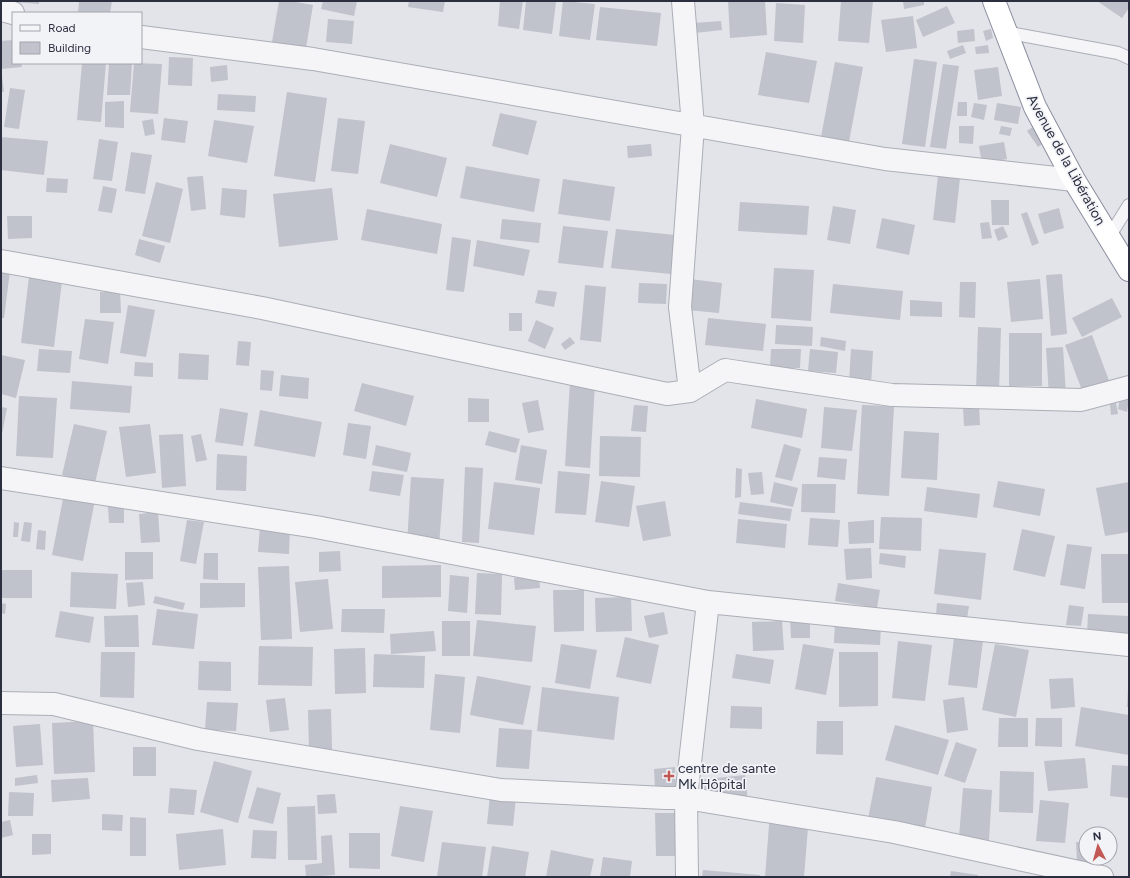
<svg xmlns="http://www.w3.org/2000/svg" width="1130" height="878" font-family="Figtree,sans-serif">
<rect width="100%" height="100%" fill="#e2e4e9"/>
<!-- building -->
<path fill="#c0c2cc" d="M14 1H39V4L14 2Z
M79 1H112L110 13H78Z
M279 1H290L313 5 306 48 272 42Z
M323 1H357L354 16 321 9Z
M409 1H445L443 12 408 7Z
M500 1H523L519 29 498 26Z
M526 1 556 2 552 34 523 30Z
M563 1 595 4 590 40 559 36Z
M728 1H765L767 35 730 38Z
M841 1H873L869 43 838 41Z
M903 1H924V5L904 9Z
M1097 1H1129V8L1122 18Z
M776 3 805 5 803 43 774 41Z
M947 6 955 23 923 37 916 20Z
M600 7 661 13 657 46 596 40Z
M913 16 917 48 886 52 881 20Z
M328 19 354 21 352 44 326 42Z
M721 21 722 30 695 33 694 23Z
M974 29 975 41 958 43 957 31Z
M991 29 993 38 986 41 983 31Z
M13 40V63H21L22 67 1 69V41Z
M963 45 966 53 950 59 947 51Z
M988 45 989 53 976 54 975 47Z
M766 52 817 61 809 103 758 95Z
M169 57 193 58 192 86 168 85Z
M914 59 937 62 925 147 902 144Z
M835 62 863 67 849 142 821 137Z
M82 63H106L101 122 77 120Z
M109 63H132L130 95H107Z
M134 63 162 64 158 114 130 112Z
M943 64 959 66 946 149 930 147Z
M227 65 228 80 211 82 210 67Z
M998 67 1002 96 978 100 974 70Z
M1 77H2L4 92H1Z
M10 88 25 90 19 129 4 127Z
M287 92 327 98 315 182 274 176Z
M218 94 256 96 255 112 217 110Z
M124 101V128L105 127V102Z
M958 102H967V116H957Z
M974 103 987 105 984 120 971 117Z
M997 103 1021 107 1018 124 994 120Z
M500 113 537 121 528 155 492 146Z
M164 118 188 121 185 143 161 140Z
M338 118 365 121 358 174 331 171Z
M153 119 155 134 145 136 142 121Z
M214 120 254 126 247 163 208 156Z
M959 126H974L973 144 959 143Z
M1001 126 1012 128 1010 136 999 134Z
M1034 126 1045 142 1038 147 1027 131Z
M1 137 48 141 44 175 1 170Z
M99 139 118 142 112 181 93 179Z
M1004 142 1007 159 982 164 979 146Z
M390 144 447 158 437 197 380 183Z
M651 144 652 156 628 158 627 146Z
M131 152 152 155 145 194 125 191Z
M466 166 540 179 534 212 460 198Z
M203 176 206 209 191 211 187 177Z
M938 176 960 178 955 223 933 220Z
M47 178 68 179 67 193 46 192Z
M563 179 615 187 610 221 558 214Z
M156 182 183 189 170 243 142 236Z
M103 186 117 189 112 213 98 211Z
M222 188 247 190 245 218 220 215Z
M332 188 338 240 279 247 273 194Z
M991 200H1009V225H992Z
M740 202 809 206 807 235 738 231Z
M833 206 856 210 850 244 827 240Z
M1059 208 1064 228 1044 234 1038 214Z
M367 209 442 224 437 254 361 240Z
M1027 212 1039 243 1032 246 1021 214Z
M7 216H32V238L8 239Z
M882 218 915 225 909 255 876 248Z
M502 219 541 223 539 243 500 239Z
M989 222 992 238 982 239 980 223Z
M563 226 608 231 603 268 558 263Z
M1003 226 1008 237 998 241 994 230Z
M616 229 675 235 671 274 611 268Z
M452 237 471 240 464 292 446 290Z
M139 239 165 246 160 263 135 255Z
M477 240 530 250 524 276 473 266Z
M774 268 814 270 811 321 771 318Z
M1 270 10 271 4 318H1Z
M1062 274 1067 334 1051 336 1046 275Z
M29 277 62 281 54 347 21 343Z
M690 279 722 283 719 313 687 310Z
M1040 279 1043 319 1011 322 1007 282Z
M960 282H976L975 318 959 317Z
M639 283 667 284 666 304 638 303Z
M833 284 903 291 900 320 830 313Z
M585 285 606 287 601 342 580 340Z
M538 290 557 292 554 307 535 303Z
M120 291 121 313H100V292Z
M1112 298 1122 317 1082 337 1072 318Z
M910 300 942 302V317L910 316Z
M128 305 155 310 146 357 120 353Z
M509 313H522V331H509Z
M708 318 766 324 763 351 705 345Z
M85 319 114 322 108 364 79 359Z
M536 320 554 328 545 349 528 341Z
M776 325 813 327 812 346 775 344Z
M978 327 1001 328 999 392H976Z
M1009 333H1042V386H1009Z
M1092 335 1111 386 1084 396 1065 345Z
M570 337 575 343 565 350 561 344Z
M821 337 846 341 845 351 820 346Z
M238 341 251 342 249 366 236 365Z
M1063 347 1066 395 1049 396 1046 348Z
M39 349 72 351 70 373 37 371Z
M771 349H801L800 368H770Z
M810 349 838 352 836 373 808 371Z
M851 349 873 351 871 385 849 383Z
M179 353 209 355 208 380 178 379Z
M1 355 25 360 16 398 1 394Z
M135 362 153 363V377L134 376Z
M261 370 274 371 272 391 260 390Z
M281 375 309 378 308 399 279 396Z
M72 381 132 386 130 413 70 409Z
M570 382 595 384 590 468 565 466Z
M362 383 414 396 406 426 354 411Z
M19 396 57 398 53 458 16 456Z
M468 398 489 399V422H468Z
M1120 398 1129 400 1127 412 1118 409Z
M756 399 807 409 802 438 751 428Z
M538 400 544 430 528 433 522 403Z
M1116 403 1118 414 1111 415 1110 404Z
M634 405 648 406 646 432 631 431Z
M862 405 894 406 889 496 857 494Z
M979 406 980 425 964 426 963 407Z
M1 407 7 408 2 434H1Z
M824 407 857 410 852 451 821 448Z
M220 408 248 413 243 446 215 442Z
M260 410 322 422 315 457 254 446Z
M348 423 371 426 366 459 343 455Z
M74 424 107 431 95 483 62 475Z
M150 424 156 473 126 477 119 427Z
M489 431 520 439 516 453 485 445Z
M904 431 939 433 937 480 901 478Z
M183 434 186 486 162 488 159 435Z
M201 434 207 460 196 462 191 436Z
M600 436 641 437 640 477 599 476Z
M784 444 801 449 792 481 775 477Z
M376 445 411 453 407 472 372 465Z
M521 445 547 450 542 484 515 480Z
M217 454 247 456 246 491 216 490Z
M819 457 847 459 845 480 817 477Z
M465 467 483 468 479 543 462 542Z
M736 468 742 469 741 497 735 498Z
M372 471 404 475 400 496 369 491Z
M558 471 590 474 586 515 555 513Z
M762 472 764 494 751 495 748 473Z
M411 477 444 479 439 546 407 544Z
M601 481 635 486 629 527 595 522Z
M998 481 1045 489 1040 516 993 507Z
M494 482 540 488 534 535 488 529Z
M774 482 798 488 793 507 770 502Z
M1129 482V532L1105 536 1096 488Z
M802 484H836L835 513 801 512Z
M927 487 980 494 977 518 924 511Z
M64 494 95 500 83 561 52 555Z
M665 501 671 536 643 541 636 506Z
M740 502 792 509 790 521 738 514Z
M108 506H124V523H109Z
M158 512 160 542 141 543 139 514Z
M881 517 922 518 921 551 879 549Z
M810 518 840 520 838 547 808 545Z
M738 519 787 524 785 548 736 543Z
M187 520 204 522 196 564 180 561Z
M874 520V543L849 544 848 522Z
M14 522 19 523 18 537H13Z
M24 522 32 523 30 542 21 541Z
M260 526 290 528 289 554 258 552Z
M1022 529 1055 536 1045 577 1013 570Z
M38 530 46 531 45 550 36 549Z
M1067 544 1092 547 1085 589 1060 585Z
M871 548 872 578 846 580 844 549Z
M939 549 986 553 981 600 934 594Z
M340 551 341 571 319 572V552Z
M125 552H153V579L125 580Z
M204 553H218V580L203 579Z
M880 553 906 556 905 568 879 564Z
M1101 554H1129V603H1102Z
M441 565V597L382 598V566Z
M289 566 292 639 261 640 258 567Z
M1 570H32V598H1Z
M71 572 118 574 116 609 70 607Z
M477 573 502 574 501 615 475 614Z
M450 575 469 577 467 613 448 611Z
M539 576 540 588 515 590 514 578Z
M328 579 333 629 300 632 295 582Z
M143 582 145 605 128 607 126 583Z
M200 583H245V607L200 608Z
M838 583 880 590 877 608 835 601Z
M553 590H584V631L554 632Z
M155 596 185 603 183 610 153 603Z
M631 597 632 631 596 632 595 598Z
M1 603 6 604 5 614 1 613Z
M937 603 969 606 967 619 936 615Z
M1069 605 1084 607 1081 626 1066 625Z
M157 609 198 614 194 649 152 645Z
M342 609H385L384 633 341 632Z
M60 611 94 617 90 643 55 637Z
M664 612 668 634 649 638 644 616Z
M1088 614 1129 616V637L1087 635Z
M138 615 139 647H105L104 616Z
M790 618H810V638H791Z
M477 620 536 626 532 662 473 656Z
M442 621H470V656H442Z
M782 621 784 650 753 651 752 622Z
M835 622 881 624 880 645 834 643Z
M434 631 436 651 391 654 390 634Z
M625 637 659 645 651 684 616 677Z
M954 638 983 641 977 688 948 685Z
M898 641 932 645 925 701 892 698Z
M561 644 597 650 590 689 555 683Z
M803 644 834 649 826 695 795 689Z
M995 644 1029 650 1016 717 982 710Z
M259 646 313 647 312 686 258 685Z
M365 648 366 693 335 694 334 649Z
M101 652H135L134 698 100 697Z
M839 652H878V706L839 707Z
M374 654 425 656 424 688 373 687Z
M736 654 774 660 770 684 732 678Z
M199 661 231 662V691L198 690Z
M435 674 465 677 460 733 430 730Z
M477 676 531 686 523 725 470 715Z
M1073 678 1075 707 1051 709 1049 679Z
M542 687 619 697 614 740 537 731Z
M1128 688H1129V707H1127Z
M964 697 968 730 947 733 943 700Z
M285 698 289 730 270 732 266 700Z
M207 702 238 703 236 731 205 730Z
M731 706 762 707V729L730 728Z
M1081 707 1129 715V755L1075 746Z
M331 709 332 749 309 750 308 710Z
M999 718H1028V747H998Z
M1036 718H1062V747L1035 746Z
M93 721 95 772 54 774 52 723Z
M817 721H843V755L816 754Z
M40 724 43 765 16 767 13 726Z
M895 725 949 740 938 775 885 760Z
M499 728 532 730 529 769 496 767Z
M956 742 977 749 965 783 944 776Z
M133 747H156V776H133Z
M1085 758 1088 788 1048 791 1044 761Z
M214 761 252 771 238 823 200 812Z
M1112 765 1129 766V798L1110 796Z
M675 767 676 787 655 788 654 769Z
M1000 771 1034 772 1033 813 999 812Z
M37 775 38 783 15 786V778Z
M745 775 748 802 701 807 698 780Z
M876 777 932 787 925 828 868 819Z
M88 778 90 799 52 802 51 780Z
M257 787 281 793 273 824 248 818Z
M170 788 197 790 194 815 168 813Z
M963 788 992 790 989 840 959 837Z
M9 792 34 793 33 816H8Z
M335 794 337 813 318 814 317 795Z
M490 795 516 797 513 826 487 824Z
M1040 800 1069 803 1065 843 1036 841Z
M315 806 317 860H288L287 807Z
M400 806 433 811 424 862 391 856Z
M770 812 809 815 804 877H765Z
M655 813H675V856H656Z
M102 814 123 815 122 831 102 830Z
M130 817 146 818V856H130Z
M10 820 13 835 1 838V822Z
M223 829 226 865 179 870 176 834Z
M253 830 277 831 276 859 251 858Z
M349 833H380V869L349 868Z
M32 834H51V854L32 855Z
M332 835 335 875 306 877 305 865 322 863 321 836Z
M442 842 486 847 482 877H437Z
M1076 842H1086V858H1093V863H1077Z
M492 846 529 852 525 877H487Z
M551 850 594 859 590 877H546Z
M603 857 632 861 630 877H600Z
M703 870 760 875V877H702Z
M951 871 978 875V877H950Z"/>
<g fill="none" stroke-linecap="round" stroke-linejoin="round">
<!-- lane casing -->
<g stroke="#abaeb6" stroke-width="14">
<path id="lane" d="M1005 32 1118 53 1129 58
M1109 237 1129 205"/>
</g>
<!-- street casing -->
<g stroke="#abaeb6" stroke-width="24">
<path id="street" d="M683 1 693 126 680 307 690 391
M1 10 13 13
M141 37 313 59 885 159 1074 180
M1 261 262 308 667 394 690 391 725 370 892 395 1081 400 1129 387
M1 478 316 527 708 602 1129 645
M1 703 54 704 198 739 501 790 665 798H686L894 832 1102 877
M687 877 686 798 708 602"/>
</g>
<!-- highway casing -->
<g stroke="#8b8f9f" stroke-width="24">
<path id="highway" d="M994 1 1035 107 1074 180 1129 270"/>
</g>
<!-- lane -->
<use href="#lane" stroke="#f5f5f8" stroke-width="12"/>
<!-- street -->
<use href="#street" stroke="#f5f5f8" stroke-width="22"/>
<!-- highway -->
<use href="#highway" stroke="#fff" stroke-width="22"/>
</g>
<!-- markers -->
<path fill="#c25753" stroke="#f2f3f7" stroke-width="1.5" d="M667 770h4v4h4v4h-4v4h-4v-4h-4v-4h4z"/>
<g text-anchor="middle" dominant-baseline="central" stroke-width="3.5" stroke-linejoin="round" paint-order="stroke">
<!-- street labels -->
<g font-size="14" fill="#2c2f40" stroke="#f2f3f7">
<text transform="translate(1066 160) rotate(61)">Avenue de la Libération</text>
</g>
<!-- poi labels -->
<g font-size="14" fill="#2c2f40" stroke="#f2f3f7" text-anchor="start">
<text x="678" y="768">centre de sante<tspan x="678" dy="16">Mk Hôpital</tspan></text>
</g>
</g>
<!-- border -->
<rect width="1130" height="878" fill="none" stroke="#2c2f40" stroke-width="4"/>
<!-- legend -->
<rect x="12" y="12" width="130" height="52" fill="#f2f3f7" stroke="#a3a5ae"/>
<rect x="20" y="25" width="20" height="6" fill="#f5f5f8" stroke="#a3a5ae"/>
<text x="48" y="32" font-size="12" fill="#2c2f40">Road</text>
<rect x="20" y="42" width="20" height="12" fill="#c0c2cc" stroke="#a3a5ae"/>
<text x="48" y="52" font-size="12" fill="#2c2f40">Building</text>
<!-- north arrow -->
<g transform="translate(1098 846) rotate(354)"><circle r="19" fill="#f2f3f7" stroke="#a3a5ae"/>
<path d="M0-3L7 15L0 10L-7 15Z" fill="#c25753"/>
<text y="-6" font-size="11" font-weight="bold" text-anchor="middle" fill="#2c2f40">N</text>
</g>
</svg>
